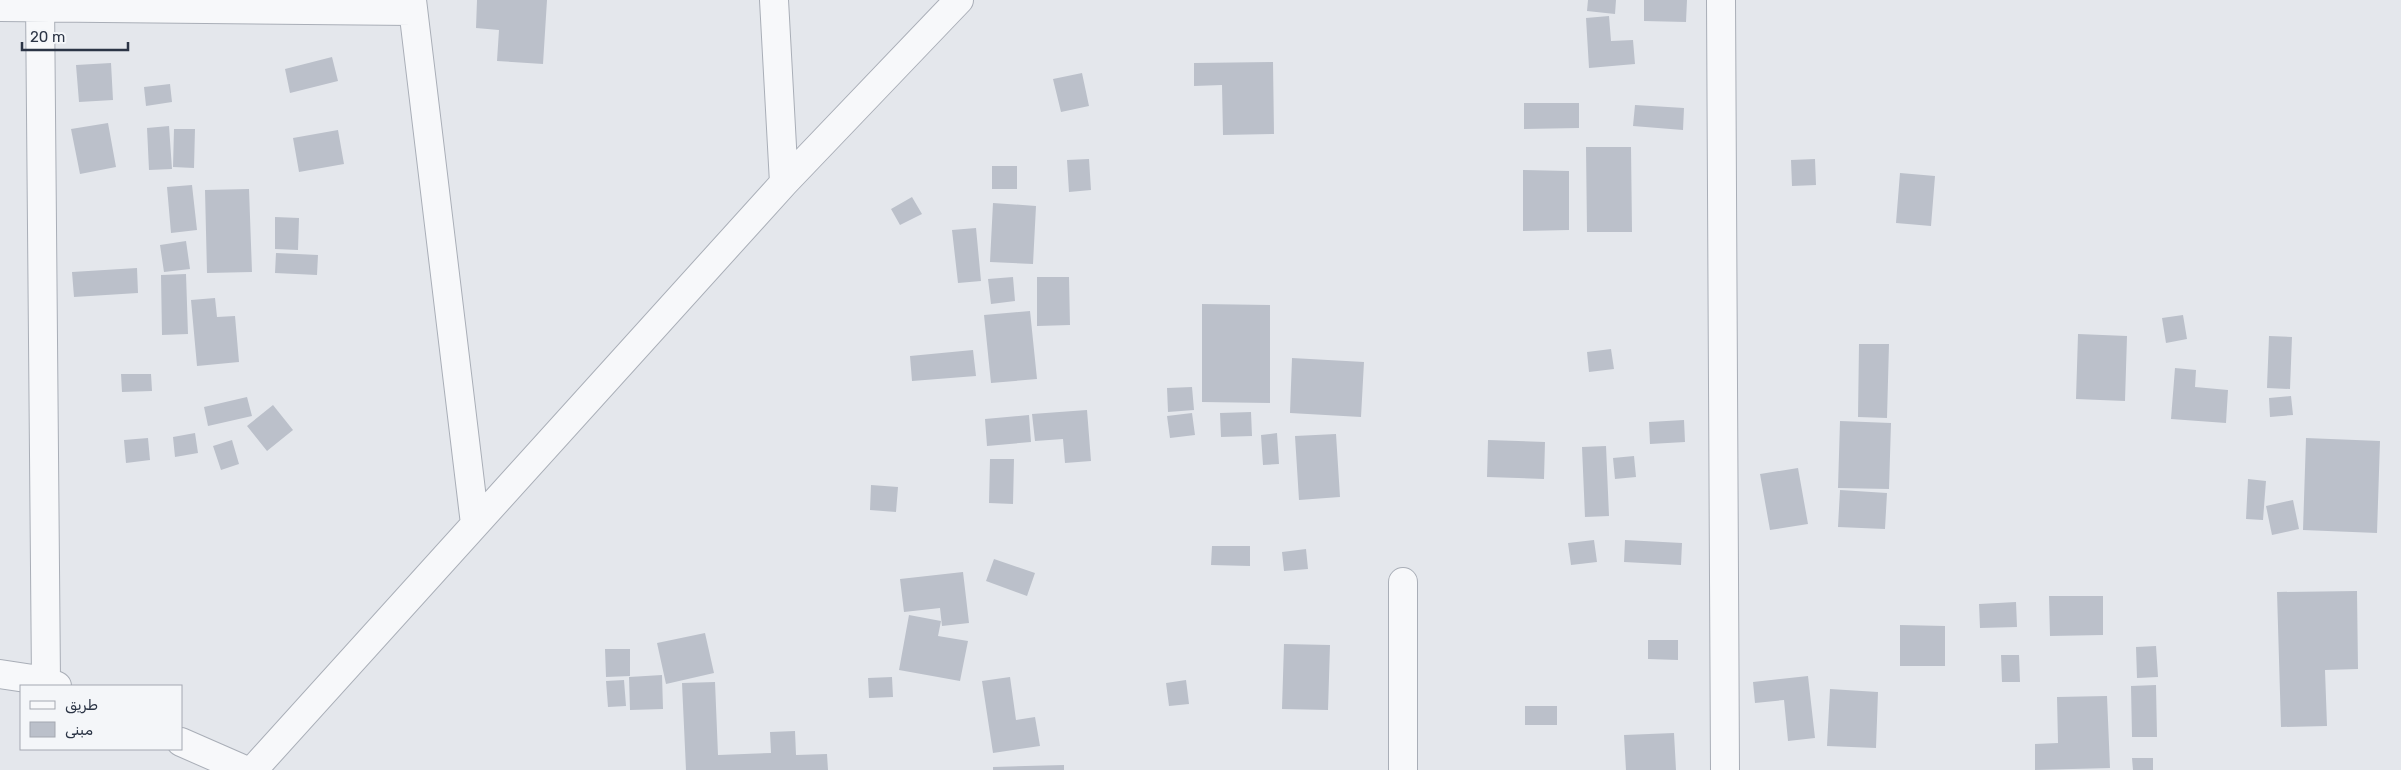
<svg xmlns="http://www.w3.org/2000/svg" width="2401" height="770" font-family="Rubik,Vazirmatn,sans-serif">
<rect width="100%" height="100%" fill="#e4e7ec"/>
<!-- building -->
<path fill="#bbc0ca" d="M477 0H547L543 64 497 61 499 30 476 28Z
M1588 0H1616L1615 14 1587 11Z
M1644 0H1687L1686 22 1644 21Z
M1609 16 1611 41 1633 40 1635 64 1589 68 1586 18Z
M332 57 338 81 290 93 285 69Z
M1273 62 1274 134 1223 135 1222 85 1194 86V63Z
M111 63 113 100 79 102 76 65Z
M1082 73 1089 106 1061 112 1053 79Z
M170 84 172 102 146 106 144 87Z
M1524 103H1579V128L1524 129Z
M1635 105 1684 108 1683 130 1633 126Z
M108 123 116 167 80 174 71 129Z
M169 126 172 169 149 170 147 128Z
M174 129H195L194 168 173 167Z
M338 130 344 164 299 172 293 138Z
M1586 147H1631L1632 232H1587Z
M1089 159 1091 190 1069 192 1067 160Z
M1815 159 1816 185 1792 186 1791 160Z
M992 166H1017V189H992Z
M1523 170 1569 171V230L1523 231Z
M1900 173 1935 176 1931 226 1896 223Z
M192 185 197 230 171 233 167 187Z
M249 189 252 272 207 273 205 190Z
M912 197 922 214 900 225 891 209Z
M993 203 1036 206 1033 264 990 262Z
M275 217 299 218 298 250 275 249Z
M976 228 981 281 958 283 952 230Z
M186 241 190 269 164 272 160 245Z
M276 253 318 255 317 275 275 273Z
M137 268 138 293 74 297 72 272Z
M186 274 188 334 162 335 161 275Z
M1013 277 1015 301 991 304 988 279Z
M1037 277H1069L1070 325 1037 326Z
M215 298 217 317 235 316 239 362 197 366 191 300Z
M1202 304 1270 305V403L1202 402Z
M1030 311 1037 379 991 383 984 315Z
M2183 315 2187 339 2166 343 2162 318Z
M2078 334 2127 336 2125 401 2076 399Z
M2269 336 2292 337 2290 389 2267 388Z
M1859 344H1889L1887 418 1858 417Z
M1611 349 1614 369 1589 372 1587 352Z
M973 350 976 376 912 381 910 356Z
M1292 358 1364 362 1361 417 1290 413Z
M2175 368 2196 370 2195 387 2228 390 2226 423 2171 419Z
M121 374H151L152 391 122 392Z
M1192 387 1194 410 1168 412 1167 388Z
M2291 396 2293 415 2270 417 2269 398Z
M247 397 252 416 208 426 204 407Z
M273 405 293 430 267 451 247 426Z
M1087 410 1091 461 1065 463 1063 439 1035 441 1032 414Z
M1251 412 1252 436 1221 437 1220 413Z
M1192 413 1195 435 1170 438 1167 416Z
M1029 415 1031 442 987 446 985 419Z
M1684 420 1685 442 1650 444 1649 422Z
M1840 421 1891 423 1889 489 1838 488Z
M195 433 198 453 175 457 173 437Z
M1277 433 1279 464 1263 465 1261 435Z
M1336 434 1340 497 1299 500 1295 436Z
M148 438 150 460 126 463 124 440Z
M2306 438 2380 441 2377 533 2303 530Z
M232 440 239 464 221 470 213 446Z
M1488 440 1545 442 1544 479 1487 477Z
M1606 446 1609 516 1585 517 1582 447Z
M1634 456 1636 477 1615 479 1613 458Z
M990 459H1014L1013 504 989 503Z
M1798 468 1808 524 1770 530 1760 474Z
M2248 479 2266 481 2263 520 2246 519Z
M871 485 898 487 896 512 870 510Z
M1840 490 1887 493 1885 529 1838 527Z
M2293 500 2299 529 2272 535 2266 506Z
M1594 540 1597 562 1571 565 1568 543Z
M1625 540 1682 543 1681 565 1624 562Z
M1212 546H1250V566L1211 565Z
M1306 549 1308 569 1284 571 1282 552Z
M994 559 1035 573 1027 596 986 581Z
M963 572 969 623 942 626 940 608 904 612 900 579Z
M2357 591 2358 669 2325 670 2327 726 2281 727 2277 592Z
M2049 596H2103V635L2050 636Z
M2016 602 2017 627 1980 628 1979 604Z
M909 615 941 621 938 636 968 641 960 681 899 670Z
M1900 625 1945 626V666H1900Z
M705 633 714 673 666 684 657 643Z
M1648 640H1678V660L1648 659Z
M1284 644 1330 645 1328 710 1282 709Z
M2156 646 2158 677 2137 678 2136 647Z
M605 649H630V676L606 677Z
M2001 655H2019L2020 682H2002Z
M662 675 663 709 630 710 629 677Z
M1808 676 1815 738 1788 741 1784 700 1755 703 1753 682Z
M892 677 893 697 869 698 868 678Z
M1010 677 1016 720 1035 717 1040 746 993 753 982 681Z
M624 680 626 706 608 707 606 681Z
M1186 680 1189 704 1169 706 1166 683Z
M715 682 718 755 771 753 770 732 795 731 796 755 827 754 828 770H686L682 683Z
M2156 685 2157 737H2132L2131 686Z
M1830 689 1878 692 1876 748 1827 746Z
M2107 696 2110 768 2035 770V744L2058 743 2057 697Z
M1525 706H1557V725H1525Z
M1674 733 1676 770H1626L1624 735Z
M2132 758H2153V770H2133Z
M1064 765V770H993V767Z"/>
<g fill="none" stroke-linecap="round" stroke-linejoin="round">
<!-- street casing -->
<g stroke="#a9aeb7" stroke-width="30">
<path id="street" d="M40 0 46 681
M412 0 475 524
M774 0 784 183
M1721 0 1725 770
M0 7 412 11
M1403 582V770
M0 674 46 681 57 686
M181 742 245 770
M253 770 784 183 959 0"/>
</g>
<!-- street -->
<use href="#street" stroke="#f7f8fa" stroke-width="28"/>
</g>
<!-- legend -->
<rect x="20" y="685" width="162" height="65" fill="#f4f6f9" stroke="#a4a8b1"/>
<rect x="30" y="701" width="25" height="8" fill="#f7f8fa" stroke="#a4a8b1"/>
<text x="65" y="710" font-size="15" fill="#2b3445">طريق</text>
<rect x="30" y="722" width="25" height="15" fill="#bbc0ca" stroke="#a4a8b1"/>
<text x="65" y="735" font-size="15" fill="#2b3445">مبنى</text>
<!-- scale -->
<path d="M22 42v8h106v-8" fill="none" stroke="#2b3445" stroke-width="2.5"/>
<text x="30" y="42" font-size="15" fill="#2b3445" stroke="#f4f6f9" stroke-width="4" paint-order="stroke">20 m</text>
</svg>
